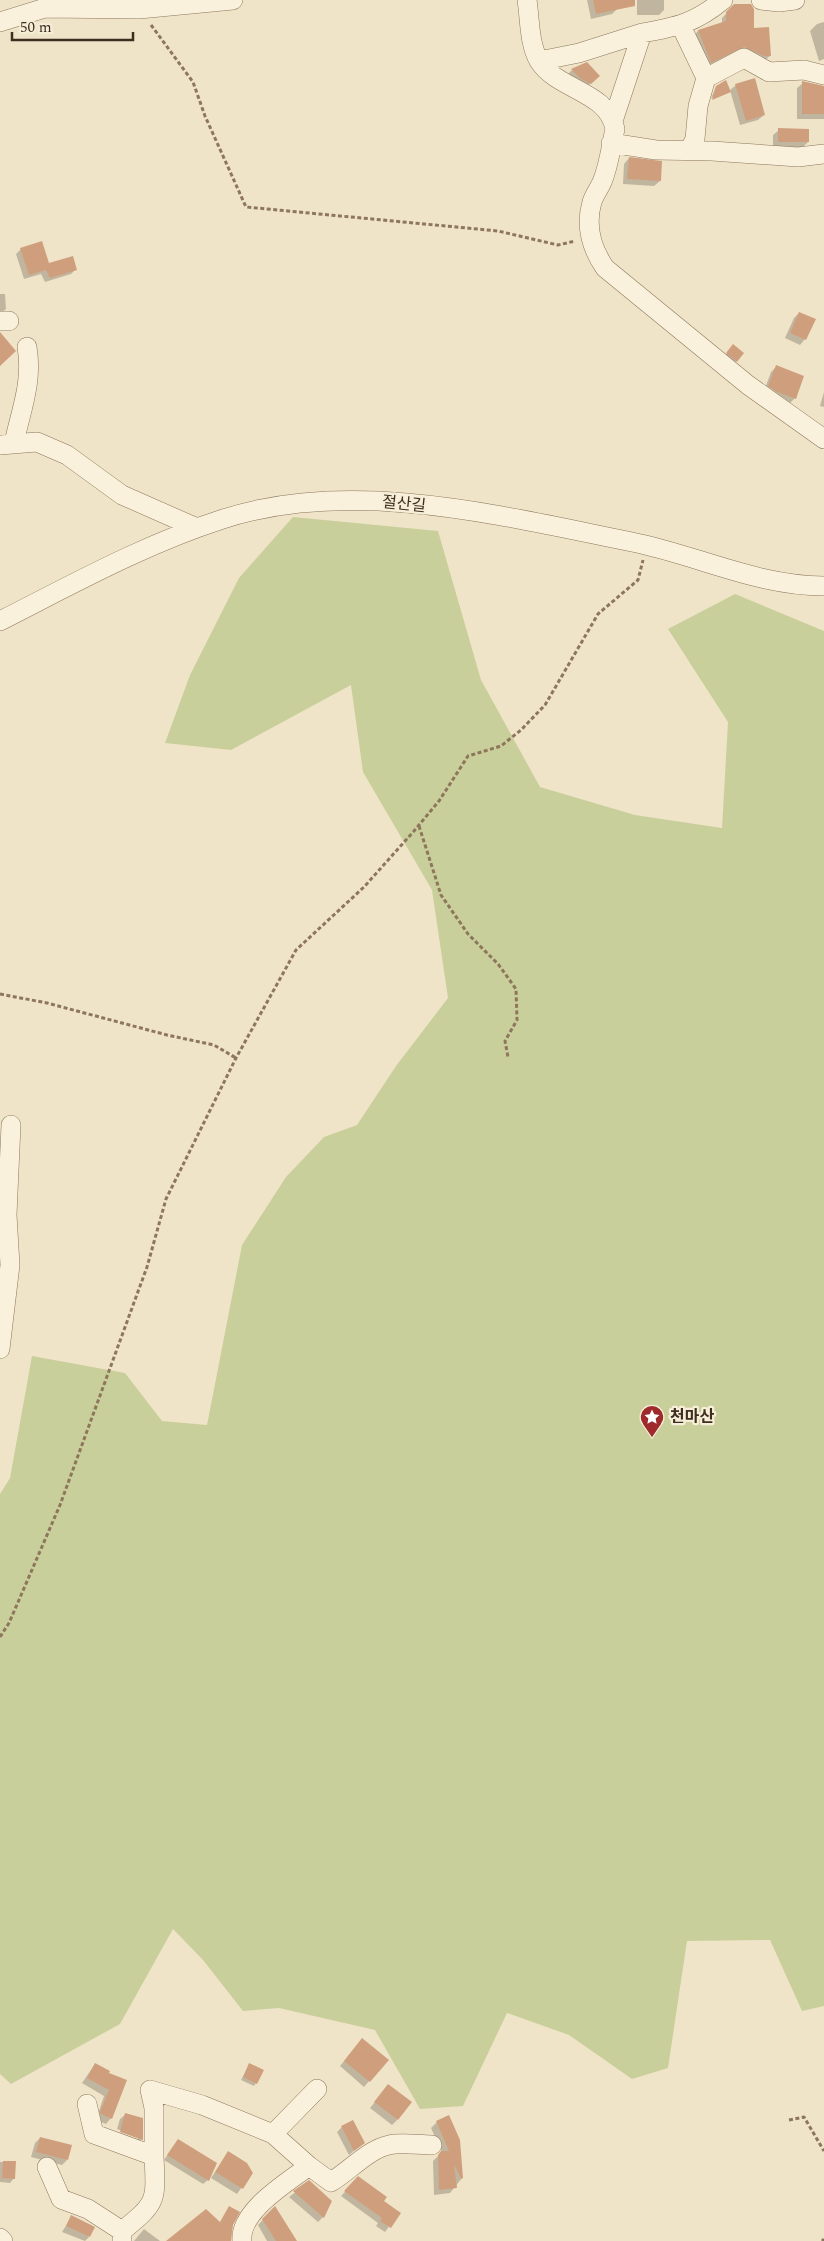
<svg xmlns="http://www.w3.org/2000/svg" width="824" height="2241" font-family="Spectral,'Noto Sans KR',serif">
<rect width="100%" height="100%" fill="#f0e4c8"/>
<!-- green -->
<path fill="#c9cf9b" d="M293 517 438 531 481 680 540 787 635 815 722 828 728 722 668 629 735 594 824 631V2006L802 2011 770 1940 687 1941 668 2068 632 2079 569 2035 507 2013 463 2106 420 2109 375 2030 279 2008 243 2011 203 1960 173 1929 120 2024 11 2084 0 2074V1494L10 1478 32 1356 125 1373 162 1421 207 1425 242 1245 286 1177 324 1137 357 1125 396 1066 448 998 432 890 363 772 351 685 231 750 165 743 190 675 239 578Z"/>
<!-- shadow -->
<path fill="#0003" d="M587 0H616L617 9 612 14 591 19Z
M637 0H664V10L659 15H637Z
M734 5 770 56 764 61 738 52 706 67 693 36 698 31 722 24V18Z
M824 22V59L819 61 810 31 817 24Z
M572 70 598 76 585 89 567 75Z
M803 83 824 87V119H797V88Z
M736 85 764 115 758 120 740 125 730 90 728 92 711 98 716 87 729 91Z
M779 130 808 142 803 147H773V135Z
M629 158 661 162 660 181 654 186 623 184 624 164Z
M21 249 48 264 76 269 71 274 45 282 41 274 24 279 16 254Z
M0 294H5L6 309 0 314Z
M799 313 805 339 800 345 785 338 794 318Z
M731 348 736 361 734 363 725 356Z
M776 367 795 398 790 403 764 391 771 372Z
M824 392V407L820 406Z
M357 2045 369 2081 364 2087 340 2066Z
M95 2064 107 2074 126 2081 111 2118 106 2124 96 2120 104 2096 82 2083Z
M249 2065 256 2083 254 2086 241 2080Z
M388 2086 397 2120 392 2125 370 2108Z
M126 2114 142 2139 136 2144 115 2137 117 2132 138 2139V2137L117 2129 120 2119Z
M449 2117 462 2178 450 2193 434 2195 433 2161 442 2152 431 2128 437 2122Z
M342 2127 363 2143 349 2155 337 2132Z
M40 2138 67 2160 62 2165 31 2157 35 2143Z
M178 2140 208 2180 203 2184 164 2160Z
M228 2153 252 2173 237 2194 211 2178Z
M0 2162H14V2178L10 2183 0 2182Z
M358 2178 382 2202 399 2213 385 2232 376 2226 378 2223 341 2196Z
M309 2182 330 2202 323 2217 318 2222 289 2197Z
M274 2208 295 2241H267L258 2225Z
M72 2216 89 2237 85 2241 62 2232Z
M144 2229 160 2241H134Z"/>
<!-- building -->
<path fill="#cf9f7d" d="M593 0H635V6L596 14Z
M734 4H751L754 9V28L769 27 771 56H764L744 47 711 63 698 30 726 21V12Z
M587 62 600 76 591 84 581 79 571 69Z
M755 78 765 115 746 121 735 84Z
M726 80 731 92 712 100 716 86Z
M802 81 824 86V114H802Z
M778 128 809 129V142H778Z
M629 157 662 161 661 181 627 179Z
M42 241 49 263 73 256 77 270 50 278 46 270 29 275 20 248Z
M799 312 816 319 806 340 790 333Z
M0 332 16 351 0 366Z
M733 344 744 353 737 362 726 353Z
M776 365 804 376 796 399 777 392 768 386Z
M362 2038 389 2060 370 2082 344 2061Z
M95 2063 110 2071 109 2073 127 2080 112 2119 101 2114 100 2112 109 2090 87 2078Z
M249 2063 264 2070 257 2084 243 2077Z
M388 2084 412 2102 398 2120 374 2102Z
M125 2113 143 2118V2140L120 2132Z
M449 2115 460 2140 463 2178 461 2179 454 2164 457 2188 439 2190 438 2155 441 2151H449L436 2121Z
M353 2120 365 2143 354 2151 341 2126Z
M40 2137 72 2145 68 2160 36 2152Z
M178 2139 217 2163 209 2181 167 2155Z
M228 2151 247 2163 253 2173 243 2189 215 2172Z
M3 2161H16L15 2179 2 2178Z
M358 2176 387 2197 384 2201 401 2213 391 2228 380 2221 382 2218 344 2191Z
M309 2180 332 2201 324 2218 293 2191Z
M229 2206 240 2212 233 2225 231 2241H166L206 2209 220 2222Z
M275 2206 297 2241H276L262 2219Z
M71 2215 95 2227 90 2237 66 2226Z"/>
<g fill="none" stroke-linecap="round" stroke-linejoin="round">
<!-- minor casing -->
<g stroke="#8d765c" stroke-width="20">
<path id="minor" d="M527 0C530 19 529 44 539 61 557 90 608 91 615 129 611 146 609 166 602 182 599 189 594 195 592 202 585 226 592 249 605 268L748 385 824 439
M761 0 779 2 795 0
M0 22 45 8 139 9 233 0
M681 26 706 78 744 58 769 72 804 70 824 75
M642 33C677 27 695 23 723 0
M539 61 579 53 642 33 613 121
M611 143 656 150 712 151 798 157 824 154
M689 151 695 139 698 106 706 78
M0 321H9
M14 443C21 410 33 382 27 347
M0 445 37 442 67 455 122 495 197 528
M0 621C73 584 145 544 223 519 352 477 503 516 632 542 697 555 757 586 824 586
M0 1349 10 1265 7 1215 11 1125
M150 2090 202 2105 273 2134 309 2166
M150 2090 154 2108V2156
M87 2104 94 2134 154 2156C156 2201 158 2202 122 2231
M273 2134 317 2089
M47 2167 61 2199 88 2209 122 2231V2241
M0 2238 3 2241
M242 2241C239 2211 288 2182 309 2166L331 2182C349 2171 369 2149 389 2145 402 2142 418 2145 432 2145"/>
</g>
<!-- path -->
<path stroke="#8d765c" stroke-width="3" stroke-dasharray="4 2.5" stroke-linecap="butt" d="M151 25 193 82 205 116 246 207 498 231 558 245 575 241
M419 826 441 895 468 934 498 964 516 989 517 1020 505 1041 508 1057
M0 994 47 1003 167 1035 214 1045 236 1058
M0 1637 9 1623 60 1505 147 1267 166 1199 236 1058 296 950 364 887 414 831 439 801 468 756 501 746 521 730 545 705 598 614 638 580 643 560
M789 2120 804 2117 824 2151
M822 2241 824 2239"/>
<!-- minor -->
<use href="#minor" stroke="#faf1dc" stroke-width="19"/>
</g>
<!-- icons -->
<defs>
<g id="sight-pin" transform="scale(1.25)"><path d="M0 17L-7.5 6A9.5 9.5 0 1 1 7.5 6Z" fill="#9e2a2b" stroke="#f7eed8"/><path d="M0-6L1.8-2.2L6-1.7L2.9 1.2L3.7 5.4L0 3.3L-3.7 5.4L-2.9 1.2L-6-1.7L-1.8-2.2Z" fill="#fff"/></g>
</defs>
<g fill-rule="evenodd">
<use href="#sight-pin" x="652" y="1417"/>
</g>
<g text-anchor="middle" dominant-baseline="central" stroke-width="4.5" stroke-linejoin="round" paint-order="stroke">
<!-- street labels -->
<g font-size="16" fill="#3d2e20" stroke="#f7eed8">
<text transform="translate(404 504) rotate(6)">절산길</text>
</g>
<!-- poi labels -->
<g font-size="16" font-weight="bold" fill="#3d2e20" stroke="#f7eed8" text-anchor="start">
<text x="670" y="1417">천마산</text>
</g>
</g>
<!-- scale -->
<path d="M12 32v8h121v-8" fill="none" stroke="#3d2e20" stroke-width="2.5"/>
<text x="20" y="32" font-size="15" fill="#3d2e20" stroke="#f7eed8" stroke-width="4" paint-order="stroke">50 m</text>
</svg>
